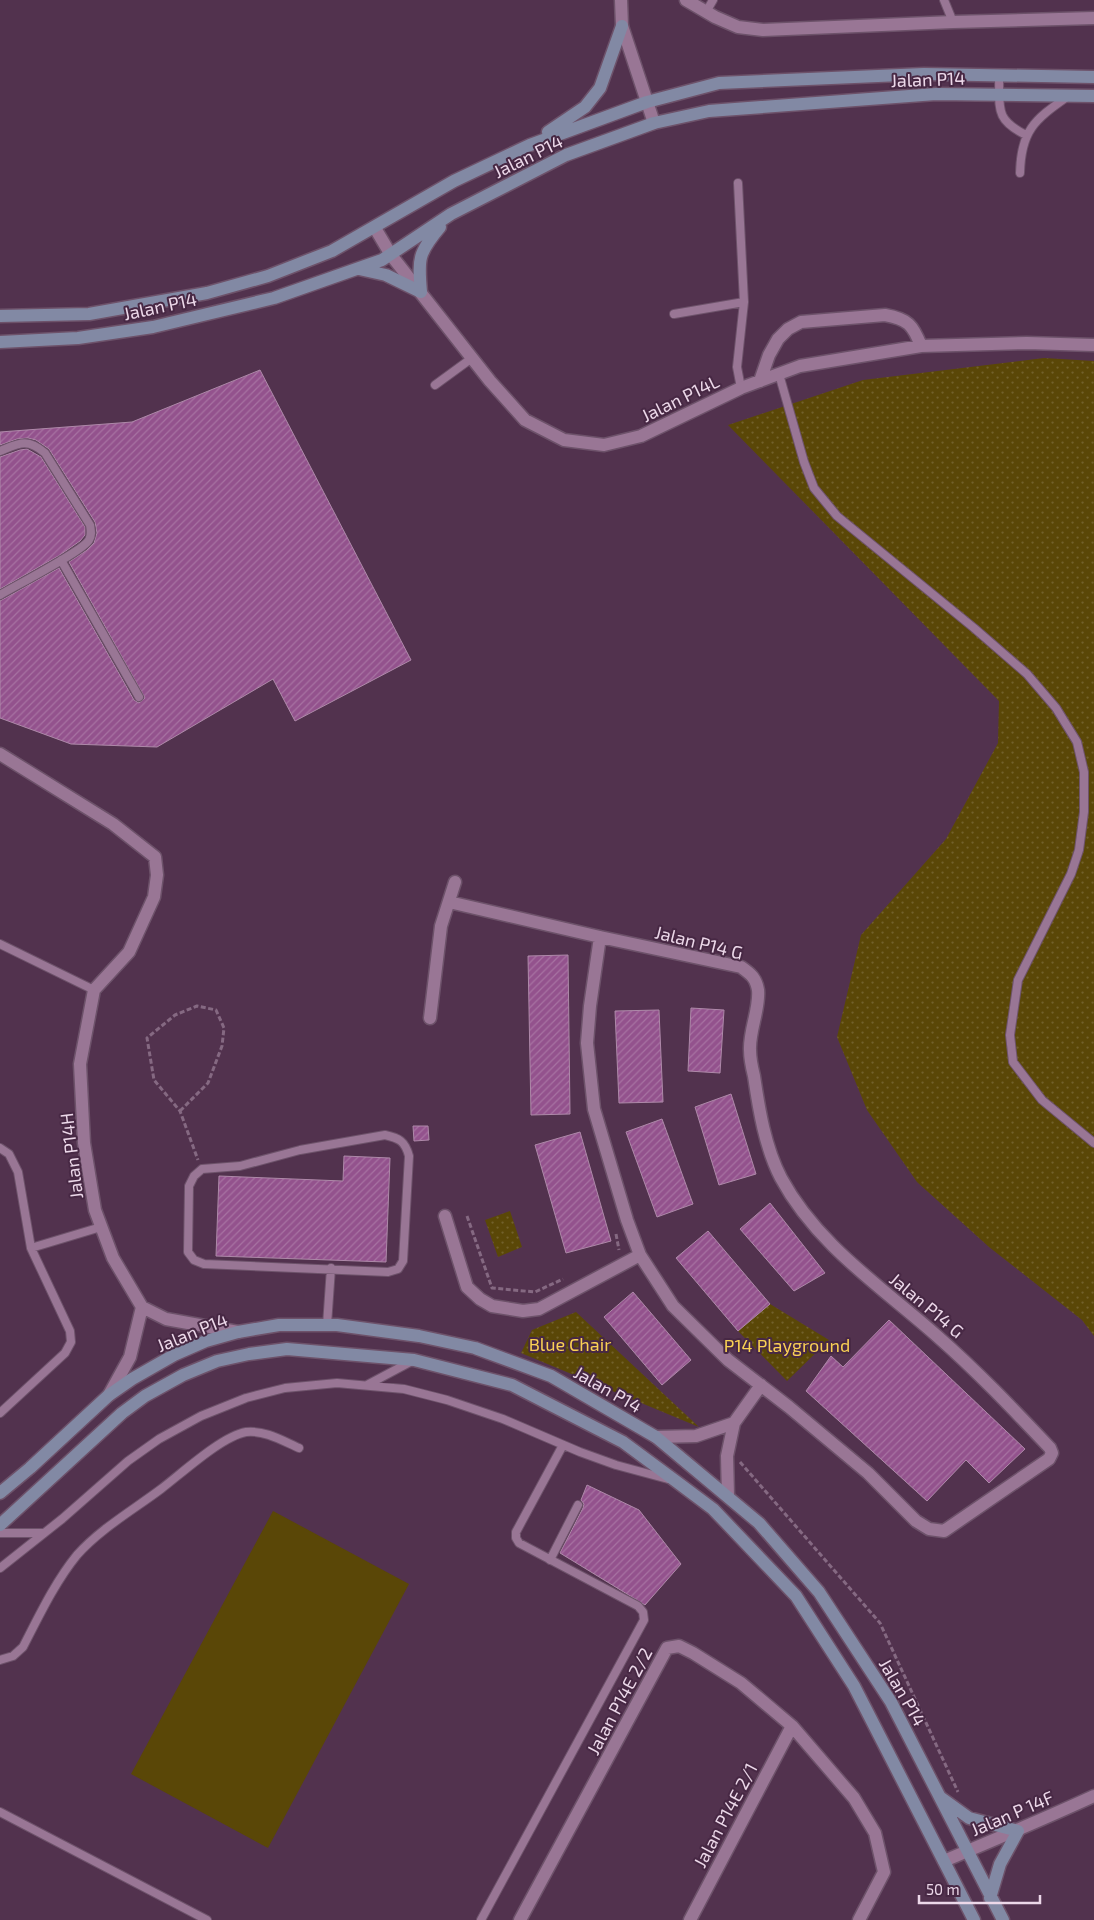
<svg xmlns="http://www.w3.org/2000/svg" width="1094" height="1920" font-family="'Exo 2',sans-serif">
<defs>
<pattern id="park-dots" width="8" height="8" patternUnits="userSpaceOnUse" patternTransform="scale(1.25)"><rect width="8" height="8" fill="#5a4707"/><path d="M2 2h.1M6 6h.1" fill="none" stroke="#72612b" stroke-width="1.8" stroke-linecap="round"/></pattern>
<pattern id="building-hatch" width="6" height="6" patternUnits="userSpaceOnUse" patternTransform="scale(1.25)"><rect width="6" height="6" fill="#93528d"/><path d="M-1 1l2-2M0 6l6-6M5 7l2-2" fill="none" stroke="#a772a2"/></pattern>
</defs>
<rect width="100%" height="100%" fill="#52324e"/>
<!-- park -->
<path fill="url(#park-dots)" d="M1044 358 1094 361V1336L1082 1320 989 1247 917 1182 867 1110 837 1037 861 935 946 839 998 743 999 701 728 425 863 380Z
M510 1211 522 1247 498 1257 485 1220Z
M770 1304 829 1340 787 1381 738 1331Z
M576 1312 699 1427 521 1353 532 1330Z"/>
<!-- pitch -->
<path fill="#5a4707" d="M273 1511 409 1584 268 1848 131 1774Z"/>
<!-- building -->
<path fill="url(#building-hatch)" stroke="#ae89a9" d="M260 370 411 660 295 721 273 679 157 747 71 744 0 718V601L59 568 134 700 139 703 145 698 69 562 87 550 94 543 97 533 95 522 49 449 36 440 28 438 17 439 0 445V432L132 422Z
M27 449 41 457 85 527V535L80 541 60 555 0 589V457L20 450Z
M568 955 570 1114 531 1115 528 956Z
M691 1008 724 1010 720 1073 688 1071Z
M659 1010 663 1102 619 1103 615 1011Z
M731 1094 756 1174 719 1185 695 1107Z
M662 1119 693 1204 657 1217 626 1132Z
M413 1126H428L429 1140 414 1141Z
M580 1132 611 1241 566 1253 535 1145Z
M344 1156 390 1158 386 1262 216 1256 219 1176 343 1181Z
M770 1203 825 1273 794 1291 740 1229Z
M708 1231 770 1304 738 1331 676 1258Z
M633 1292 691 1360 662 1385 604 1317Z
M889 1320 1025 1449 989 1483 966 1460 927 1501 806 1391 831 1356 843 1367Z
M587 1485 639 1510 681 1564 645 1605 560 1553 583 1508 584 1504 581 1500Z"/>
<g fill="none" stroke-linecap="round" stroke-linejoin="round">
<!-- service casing -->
<g stroke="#6d526a" stroke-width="10">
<path id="service" d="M944 0 953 22
M706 12 713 0
M999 76C1000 108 994 119 1026 135
M1020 173C1021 131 1034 120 1067 97
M738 183 744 302 737 367 741 388
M674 314 744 302
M779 374 804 462 814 488 837 516 974 628 1027 674 1056 708 1077 742 1084 772V812L1079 850 1071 874 1018 980 1010 1035 1013 1062 1042 1100 1094 1143
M435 385 472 358
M0 451C20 443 27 438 45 453L90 525C91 531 92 535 89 540 83 551 15 586 0 595
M61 560 139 697
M0 944 94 990
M385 1135C399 1138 405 1141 409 1156L403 1261 398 1269 388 1272 204 1264 194 1260 188 1252 189 1186 194 1176 202 1169 240 1166 300 1150Z
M0 1148 9 1154 18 1172 31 1248 70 1331 71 1342 65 1353 0 1413
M31 1248 101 1227
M327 1325 331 1268
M367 1385 412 1361
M0 1533H44
M550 1560 578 1505
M0 1568 62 1519 128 1461 159 1439 201 1416 246 1398 285 1388 337 1383 404 1389 447 1400 503 1419 580 1452 616 1465 668 1479
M0 1660 13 1656 23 1647C39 1616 55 1582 77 1555 100 1529 133 1510 161 1489 181 1474 222 1436 246 1432 265 1430 283 1441 299 1448
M0 1812 207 1920
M481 1920 644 1620 643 1612 638 1606 519 1543 516 1538V1532L563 1445"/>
</g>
<!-- minor casing -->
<g stroke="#6d526a" stroke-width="15">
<path id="minor" d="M621 0 622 26 654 123
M686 0 715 17 738 27 763 30 953 22 1094 18
M375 228 391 255 490 381 525 420 564 440 604 445 641 436 741 388 800 366 921 346 1027 343 1094 345
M760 381 769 355 778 339 788 329 801 322 885 315C908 319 913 325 921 346
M0 754 113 824 155 857 157 875 154 897 129 952 94 990 80 1064 84 1143 95 1210 113 1258 142 1307 166 1319 238 1332
M449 902 600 937 741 967C751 974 756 978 758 990 760 1008 749 1031 750 1050 750 1058 752 1068 754 1076 759 1110 765 1147 781 1178 817 1245 882 1287 937 1336 977 1371 1013 1409 1050 1448L1052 1453 1049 1459 944 1531 929 1529 916 1521 868 1473 789 1407 728 1360 673 1306 640 1255 627 1220 594 1109 587 1043 590 1006 600 937
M430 1018 441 926 455 882
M445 1216 467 1287 480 1299 492 1306 523 1311 539 1309 640 1255
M109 1395 130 1357 142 1307
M656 1437 696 1436 734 1423
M728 1496 727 1456 734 1423 761 1385
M944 1861C994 1840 1044 1819 1094 1796
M520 1920 667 1648 679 1646 693 1653 741 1683 792 1726 854 1798 875 1833 884 1872 859 1920
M690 1920 792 1726"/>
</g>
<!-- secondary casing -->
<g stroke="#6d526a" stroke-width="15">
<path id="secondary" d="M548 132 585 107 600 88 622 26
M359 269 386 275 421 292
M421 292C418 259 418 253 440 227
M0 316 89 314 207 293 268 276 332 251 454 181 530 145 647 102 719 83 924 74 1094 77
M0 342 78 338 153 327 274 298 382 260 451 214 566 155 654 123 709 111 936 94 1094 96
M0 1493 30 1468 109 1395 132 1379 174 1355 206 1341 238 1332 279 1325H337L419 1336 475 1348 551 1376 656 1437 759 1523 819 1592 891 1702 1003 1920
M0 1525 122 1413 145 1396 183 1375 217 1361 249 1354 287 1349 414 1360 512 1385 623 1442 677 1482 713 1509 796 1596 854 1686 974 1920
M940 1797 969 1818 1018 1831 1000 1864 990 1898"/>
</g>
<!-- path -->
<path stroke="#856982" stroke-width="3" stroke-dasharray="5 2.5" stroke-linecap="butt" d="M180 1111 208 1083 222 1046 224 1028 216 1010 197 1006 175 1015 147 1038 154 1080 180 1111 198 1160
M467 1216 492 1288 535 1292 563 1279
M616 1234 619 1250
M740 1462 880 1623 958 1792"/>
<!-- service -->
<use href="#service" stroke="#997695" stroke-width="8"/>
<!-- minor -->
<use href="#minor" stroke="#997695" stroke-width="12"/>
<!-- secondary -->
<use href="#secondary" stroke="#8289a4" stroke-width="12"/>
</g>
<g text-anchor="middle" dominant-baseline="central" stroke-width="4" stroke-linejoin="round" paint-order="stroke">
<!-- street labels -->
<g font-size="18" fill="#ecd8e9" stroke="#472844">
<text transform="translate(928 79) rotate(-2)">Jalan P14</text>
<text transform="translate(528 156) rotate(-26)">Jalan P14</text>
<text transform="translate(160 306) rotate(-12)">Jalan P14</text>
<text transform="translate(680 398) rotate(-26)">Jalan P14L</text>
<text transform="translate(699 942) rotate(14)">Jalan P14 G</text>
<text transform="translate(71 1156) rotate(-97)">Jalan P14H</text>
<text transform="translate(927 1305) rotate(40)">Jalan P14 G</text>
<text transform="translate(192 1332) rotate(-22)">Jalan P14</text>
<text transform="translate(608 1389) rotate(30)">Jalan P14</text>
<text transform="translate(903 1692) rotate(60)">Jalan P14</text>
<text transform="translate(619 1701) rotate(-62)">Jalan P14E 2/2</text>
<text transform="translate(1012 1813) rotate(-23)">Jalan P 14F</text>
<text transform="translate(725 1815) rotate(-62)">Jalan P14E 2/1</text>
</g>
<!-- park labels -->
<g font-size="18" fill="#fad154" stroke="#472844">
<text x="570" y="1344">Blue Chair</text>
<text x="787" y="1345">P14 Playground</text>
</g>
</g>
<!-- scale -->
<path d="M919 1895v8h121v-8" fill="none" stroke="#ecd8e9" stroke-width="2.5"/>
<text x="926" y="1895" font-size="15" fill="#ecd8e9" stroke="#472844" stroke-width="4" paint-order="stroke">50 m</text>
</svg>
